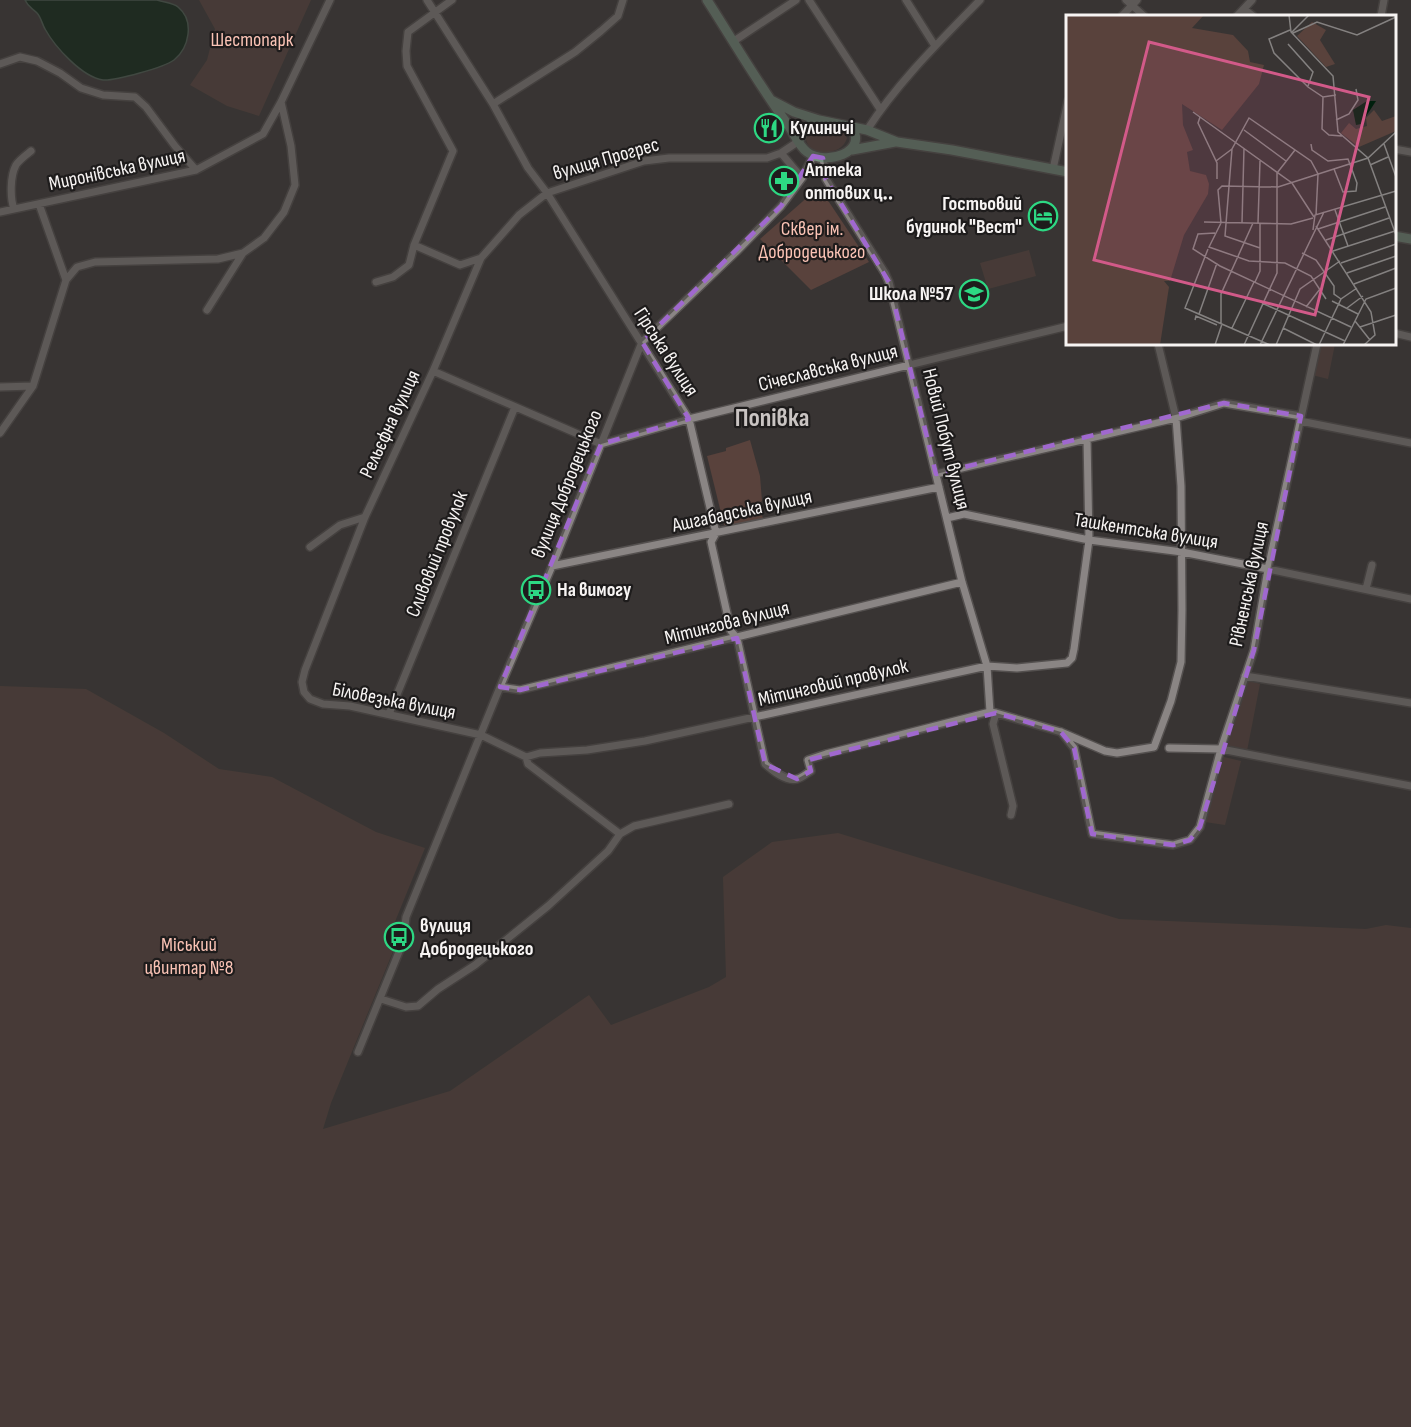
<svg xmlns="http://www.w3.org/2000/svg" width="1411" height="1427" font-family="'Sofia Sans Condensed',sans-serif">
<rect width="100%" height="100%" fill="#383433"/>
<!-- green -->
<path fill="#59423c" d="M199 0H311L259 116 227 106 190 85 207 60 215 29Z
M817 127 843 132 847 138C842 159 799 157 807 132Z
M819 187 869 262 811 290 760 239Z
M1029 250 1036 276 988 289 980 263Z
M1318 344H1335L1328 379 1312 375Z
M750 440 760 476 762 501 758 504 763 518 729 527 724 525 707 456 726 451V448Z
M1247 680 1260 684 1247 751 1225 746Z
M0 686 86 689 164 733 219 769 272 777 376 832 425 848 390 934 389 942 394 945V949L331 1103 323 1129 450 1091 589 995 611 1025 709 987 726 977 723 877 772 842 838 833 1119 919 1366 929 1386 925 1411 928V1427H0Z
M1224 757 1241 761 1225 825 1205 822Z"/>
<!-- water -->
<path fill="#001f0d" stroke="#4a5f52" stroke-width="1.5" d="M25 0H157C163 2 174 3 178 7 195 21 189 48 174 60 165 67 115 81 103 80 82 77 55 47 45 29 42 24 41 17 37 13 32 8 28 7 25 0Z"/>
<g fill="none" stroke-linecap="round" stroke-linejoin="round">
<!-- street casing -->
<g stroke="#54504f" stroke-width="10">
<path id="street" d="M427 0 493 104 528 168 547 193 689 419 716 533 711 542 731 631 737 638 765 764C773 771 786 782 797 779 802 778 807 773 811 771L808 760 826 754 990 712
M809 0 880 109
M906 0 935 46
M1126 0 1144 16
M1244 9 1253 16
M1122 16 1137 0
M1237 16 1252 0
M1381 16 1384 0
M734 41 796 0
M0 64 20 57 37 61 60 73 81 88 103 95 135 97 146 107 175 146 196 170
M493 104 575 52 601 31 618 16 623 0
M867 130C898 82 940 41 980 0
M799 141 781 153 767 158H669L644 161 547 193 519 215 481 258 433 371 365 517 305 670 302 682 304 692 310 699 323 704 350 706 481 735 526 757 540 753 587 750 645 741 987 666 1017 668 1067 663 1072 658 1074 649 1089 540 1087 438
M1394 149 1411 152
M781 153 802 178
M823 158 826 179 885 273 889 282 962 582 987 666 990 712 996 713 993 724 1013 806 1011 815
M1053 169 1068 101
M14 209C10 198 10 176 16 165 19 160 26 155 31 151
M0 212 196 170 263 134 281 102 330 0
M414 245 460 265 481 258
M66 280 77 267 95 262 218 259 243 253 264 238 284 212 295 185 291 146 281 102
M376 282 393 277 409 265 414 245 453 151 407 66 406 51 408 32 452 0
M207 310 243 253
M1394 333 1411 337
M433 371 601 444 689 419 1068 326
M0 387 33 386
M1300 421 1411 443
M0 433 33 386 66 280 39 204
M936 474 1176 418 1224 403 1301 416
M947 518 964 514 1089 540 1182 552 1268 569 1411 599
M310 547 340 525 365 517
M552 566 939 487
M1366 589 1372 565
M1245 676 1411 703
M500 687 520 690 962 582
M996 713 1061 732 1105 751 1117 753 1154 747 1171 701 1181 662 1182 610 1181 486 1176 418 1158 344
M389 714 515 407
M1061 732 1074 748 1092 834 1173 845 1190 840 1200 827 1221 749 1254 650 1268 569 1317 344
M1169 748 1221 749 1411 786
M526 757 528 764 620 834
M381 999 406 1007 418 1006 438 989 475 965 548 906 608 851 620 834 634 826 729 804
M358 1052 403 942 406 917 500 687 552 566 642 342 736 252 781 206 802 178 813 156"/>
</g>
<!-- secondary casing -->
<g stroke="#54504f" stroke-width="12">
<path id="secondary" d="M707 0C734 42 759 85 788 125 794 133 799 146 807 152 825 166 870 153 851 126
M771 100 794 112 819 120 867 130 897 142 952 150 1068 172
M799 141C803 129 808 124 819 120
M852 150 895 142
M1394 236 1411 239"/>
</g>
<!-- street -->
<use href="#street" stroke="#8a8584" stroke-width="7"/>
<!-- secondary -->
<use href="#secondary" stroke="#76917f" stroke-width="9"/>
</g>
<!-- marked area -->
<path d="M0 0H1411V1427H0ZM813 156 823 158 826 179 889 282 936 474 1224 403 1301 416 1254 650 1200 827 1190 840 1173 845 1092 834 1074 748 1061 732 996 713 808 760 811 771 797 779 765 764 737 638 520 690 500 687 601 444 689 419 642 342 781 206Z" fill="#383433" fill-opacity=".55" fill-rule="evenodd"/>
<path fill="none" stroke="#a068cf" stroke-width="4.5" stroke-dasharray="12 8" stroke-linejoin="round" d="M813 156 823 158 826 179 889 282 936 474 1224 403 1301 416 1254 650 1200 827 1190 840 1173 845 1092 834 1074 748 1061 732 996 713 808 760 811 771 797 779 765 764 737 638 520 690 500 687 601 444 689 419 642 342 781 206Z"/>
<!-- icons -->
<defs>
<g id="restaurant-ring" transform="scale(1.5)"><circle r="9.5" fill="#1e1c1c" stroke="#2dd883" stroke-width="1.5"/><path d="M-5-6h1v4h1v-4h1v4h1v-4h1v5L-1.5 .5V6h-2V.5L-5-1ZM5-6V6H3V1.5H1.5Q1.5-4 5-6Z" fill="#2dd883"/></g>
<g id="pharmacy-ring" transform="scale(1.5)"><circle r="9.5" fill="#1e1c1c" stroke="#2dd883" stroke-width="1.5"/><path d="M-2-6h4v4h4v4h-4v4h-4v-4h-4v-4h4Z" fill="#2dd883"/></g>
<g id="hotel-ring" transform="scale(1.5)"><circle r="9.5" fill="#1e1c1c" stroke="#2dd883" stroke-width="1.5"/><path d="M-6-4.5h1.5V1H6V5H4.5V3h-9V5H-6ZM-4 0a1.8 1.8 0 1 1 3.6 0ZM.5 0V-2.5h3Q6-2.5 6 0Z" fill="#2dd883"/></g>
<g id="school-ring" transform="scale(1.5)"><circle r="9.5" fill="#1e1c1c" stroke="#2dd883" stroke-width="1.5"/><path d="M0-5L7-2L0 1L-7-2ZM-4 1L0 2.5L4 1V4Q0 6-4 4Z" fill="#2dd883"/></g>
<g id="bus-ring" transform="scale(1.5)"><circle r="9.5" fill="#1e1c1c" stroke="#2dd883" stroke-width="1.5"/><path d="M-5-6H5V4H4V6H2V4H-2V6H-4V4H-5ZM-3.5-4V0h7V-4ZM-3.5 1.2v1.5H-2V1.2ZM2 1.2v1.5H3.5V1.2Z" fill="#2dd883"/></g>
</defs>
<g fill-rule="evenodd">
<use href="#restaurant-ring" x="769" y="128"/>
<use href="#pharmacy-ring" x="784" y="181"/>
<use href="#hotel-ring" x="1043" y="216"/>
<use href="#school-ring" x="974" y="294"/>
<use href="#bus-ring" x="536" y="590"/>
<use href="#bus-ring" x="399" y="937"/>
</g>
<g text-anchor="middle" dominant-baseline="central" stroke-width="4.5" stroke-linejoin="round" paint-order="stroke">
<!-- park labels -->
<g font-size="20" fill="#fbc3b5" stroke="#1e1c1c">
<text x="252" y="40">Шестопарк</text>
<text x="812" y="229">Сквер ім.<tspan x="812" dy="23">Добродецького</tspan></text>
<text x="189" y="945">Міський<tspan x="189" dy="23">цвинтар №8</tspan></text>
</g>
<!-- poi labels -->
<g font-size="20" font-weight="bold" fill="#f7f4f3" stroke="#1e1c1c" text-anchor="start">
<text x="790" y="128">Кулиничі</text>
<text x="805" y="170">Аптека<tspan x="805" dy="23">оптових ц‥</tspan></text>
<text x="1022" y="204" text-anchor="end">Гостьовий<tspan x="1022" dy="23">будинок "Вест"</tspan></text>
<text x="953" y="294" text-anchor="end">Школа №57</text>
<text x="557" y="590">На вимогу</text>
<text x="420" y="926">вулиця<tspan x="420" dy="23">Добродецького</tspan></text>
</g>
<!-- street labels -->
<g font-size="20" fill="#f7f4f3" stroke="#1e1c1c">
<text transform="translate(606 159) rotate(-16)">вулиця Прогрес</text>
<text transform="translate(117 170) rotate(-12)">Миронівська вулиця</text>
<text transform="translate(666 352) rotate(57)">Гірська вулиця</text>
<text transform="translate(828 368) rotate(-14)">Січеславська вулиця</text>
<text transform="translate(390 424) rotate(-65)">Рельєфна вулиця</text>
<text transform="translate(946 439) rotate(76)">Новий Побут вулиця</text>
<text transform="translate(567 484) rotate(-68)">вулиця Добродецького</text>
<text transform="translate(742 511) rotate(-12)">Ашгабадська вулиця</text>
<text transform="translate(1146 531) rotate(9)">Ташкентська вулиця</text>
<text transform="translate(437 554) rotate(-68)">Сливовий провулок</text>
<text transform="translate(1249 584) rotate(-78)">Рівненська вулиця</text>
<text transform="translate(727 623) rotate(-14)">Мітингова вулиця</text>
<text transform="translate(833 683) rotate(-13)">Мітинговий провулок</text>
<text transform="translate(394 701) rotate(11)">Біловезька вулиця</text>
</g>
<!-- district labels -->
<g font-size="26" font-weight="bold" fill="#c9c4c2" stroke="#1e1c1c">
<text x="772" y="418">Попівка</text>
</g>
</g>
<!-- overview -->
<g transform="translate(1066 15)">
<rect width="330" height="330" fill="#383433"/>
<path d="M0 0H138L126 13 167 20 182 36 184 47 198 50 193 69 156 115 116 89 117 110 127 135 121 137 124 156 140 160 143 169 142 179 118 220 104 266H98L103 272 94 330H0ZM246 7 260 15 254 25 269 49 260 52 231 21ZM308 95 316 106 330 101V116L293 132 275 118 283 108 290 114 301 111 300 103Z" fill="#59423c"/>
<path d="M301 86H310L295 109 290 110 287 95Z" fill="#001f0d"/>
<path fill="none" stroke="#848180" stroke-width="1.5" d="M223 0 225 17 267 61 272 117 302 143 330 220M224 15 203 24 208 38 242 72 257 82 270 80M226 17 243 0M227 18 251 7 291 20 330 2M222 29 247 57 242 71M257 82 256 114 263 120 276 121M127 97 226 168 248 202M134 102 132 108 151 148V164M270 105 283 99 292 85 290 74M178 115 220 146M245 129 246 135 262 146 282 144 291 168 290 176 277 177 268 154M318 129 330 162M150 146 166 134M304 150 322 142M269 195 282 231M138 207 225 209 247 203M155 208 152 175 156 171 212 172 302 143 330 117M155 208 143 232 183 246 219 248 245 261 260 284M176 208 178 133M192 208 194 146M250 211 305 297 309 320 298 330M252 214 319 192M247 215 249 200 330 176M149 218 132 219 127 234 154 251 285 312M260 225 323 203M194 233 159 221 166 134 183 103 245 146 252 159 250 200M142 234 119 293 204 330M267 236 329 216M236 238 250 245 268 271V279L275 284M275 248 330 229M281 258 330 241M189 267 194 256V208M288 269 330 253M266 286 292 299M196 288 279 326M240 292 254 274M281 293 297 281M133 299 151 248M129 305 130 301 151 310M289 306 304 325M155 308V279L187 208M294 312 330 300M166 313 188 267M217 313 251 330M149 330 156 309M178 330 211 258V158L229 135M194 330 258 197M210 330 234 274 274 246M253 330 275 284 291 273M277 330 300 284 330 273"/>
<path fill="#d25a89" fill-opacity="0.15" stroke="#d25a89" stroke-width="3" d="M83 27 303 82 249 300 28 245Z"/>
<rect width="330" height="330" fill="none" stroke="#f7f4f3" stroke-width="3"/>
</g>
</svg>
